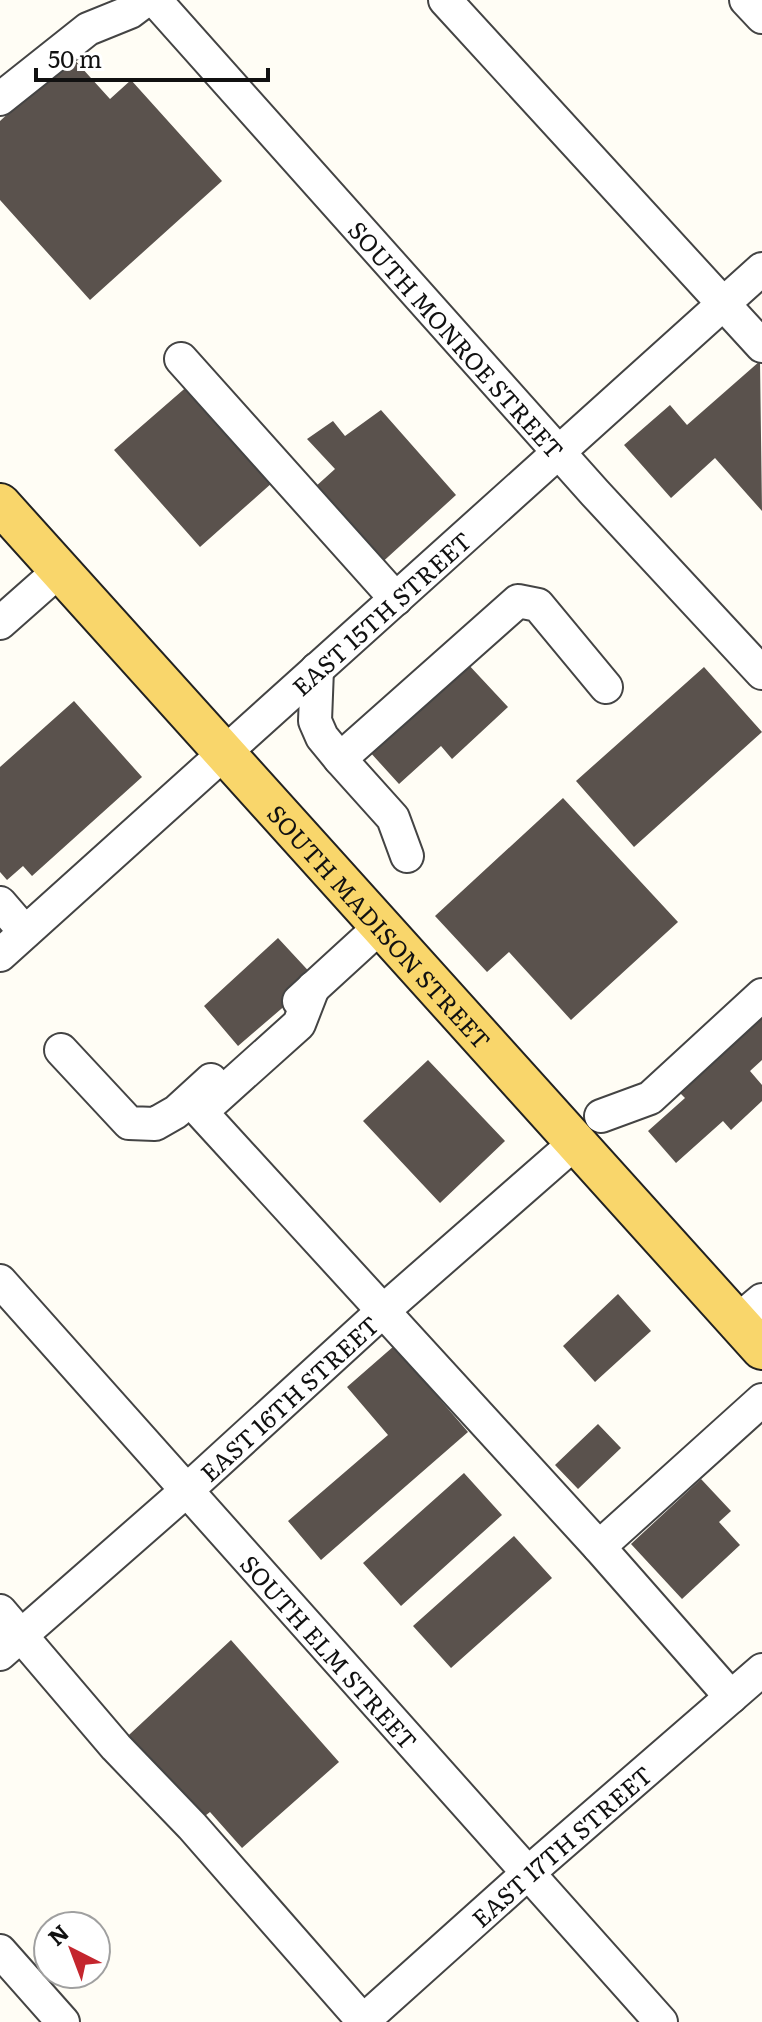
<svg xmlns="http://www.w3.org/2000/svg" width="762" height="2022" font-family="Literata,serif">
<rect width="100%" height="100%" fill="#fffdf5"/>
<!-- building -->
<path fill="#5a524d" d="M71 56 110 99 131 80 222 181 90 300 0 200V121Z
M760 361 762 511 715 458 671 498 624 445 670 405 687 425Z
M198 377 282 474 200 547 114 450Z
M381 410 456 495 377 567 304 497 335 469 307 439 333 421 345 436Z
M466 662 508 707 452 759 441 746 399 784 369 751Z
M704 667 762 732 634 847 576 781Z
M74 701 142 777 32 876 23 866 7 880 0 872V767Z
M563 798 678 922 571 1020 509 952 487 972 435 916Z
M278 938 316 979 238 1046 204 1006Z
M762 1012V1060L750 1071 762 1085V1101L731 1130 723 1121 676 1163 648 1131 685 1098 677 1090Z
M428 1060 505 1141 440 1203 363 1121Z
M618 1294 651 1331 595 1382 563 1346Z
M394 1346 468 1432 321 1560 288 1521 388 1435 347 1387Z
M598 1424 621 1448 578 1489 555 1465Z
M464 1473 502 1515 401 1606 363 1563Z
M701 1479 731 1511 719 1522 740 1545 682 1599 631 1544Z
M514 1536 552 1578 451 1668 413 1626Z
M231 1640 339 1762 242 1848 210 1812 192 1826 116 1747Z"/>
<g fill="none" stroke-linecap="round" stroke-linejoin="round">
<!-- minor casing -->
<g stroke="#444" stroke-width="36">
<g id="minor">
<path id="s1" d="M155 0 595 493 762 673"/>
<path d="M445 0 762 346"/>
<path d="M746 0 762 17"/>
<path d="M0 99 88 29 130 12 146 0"/>
<path d="M181 359 396 599"/>
<path d="M0 623 60 570"/>
<path d="M317 669 315 721 322 737 340 759 518 601 538 605 606 687"/>
<path d="M340 759 393 818 407 856"/>
<path d="M0 903 25 932"/>
<path id="s2" d="M0 955 762 269"/>
<path d="M313 988 299 1024 201 1112 599 1547 731 1697"/>
<path d="M299 1001 381 926"/>
<path d="M61 1050 129 1123 155 1124 176 1112 211 1080"/>
<path d="M601 1116 650 1098 762 995"/>
<path id="s3" d="M0 1281 661 2022"/>
<path d="M737 1321 762 1300"/>
<path d="M599 1547 762 1400"/>
<path d="M0 1611 116 1747 192 1826 364 2022"/>
<path id="s4" d="M0 1654 186 1491 384 1310 576 1142"/>
<path d="M0 1951 63 2022"/>
<path id="s5" d="M362 2022 528 1873 762 1670"/>
</g>
</g>
<!-- major casing -->
<g stroke="#222" stroke-width="44">
<g id="major">
<path id="s6" d="M0 504 762 1349"/>
</g>
</g>
<!-- minor -->
<use href="#minor" stroke="#fff" stroke-width="32"/>
<!-- major -->
<use href="#major" stroke="#f9d66b" stroke-width="40"/>
</g>
<g text-anchor="middle" dominant-baseline="central" stroke-width="8" stroke-linejoin="round" paint-order="stroke">
<!-- street labels -->
<g font-size="24" fill="#111" stroke="#fff">
<text stroke="none"><textPath href="#s1" startOffset="454">SOUTH MONROE STREET</textPath></text>
<text stroke="none"><textPath href="#s2" startOffset="512">EAST 15TH STREET</textPath></text>
<text stroke="none"><textPath href="#s6" startOffset="568">SOUTH MADISON STREET</textPath></text>
<text stroke="none"><textPath href="#s4" startOffset="386">EAST 16TH STREET</textPath></text>
<text stroke="none"><textPath href="#s3" startOffset="496">SOUTH ELM STREET</textPath></text>
<text stroke="none"><textPath href="#s5" startOffset="266">EAST 17TH STREET</textPath></text>
</g>
</g>
<!-- north arrow -->
<g transform="translate(72 1950) rotate(318)"><circle r="38" fill="#ffffff" stroke="#a0a0a0" stroke-width="2"/>
<path d="M0-6L14 30L0 20L-14 30Z" fill="#c4262e"/>
<text y="-12" font-size="22" font-weight="bold" text-anchor="middle" fill="#111111">N</text>
</g>
<!-- scale -->
<path d="M36 68v12h232v-12" fill="none" stroke="#111111" stroke-width="4"/>
<text x="48" y="68" font-size="24" fill="#111111" stroke="#ffffff" stroke-width="6" paint-order="stroke">50 m</text>
</svg>
